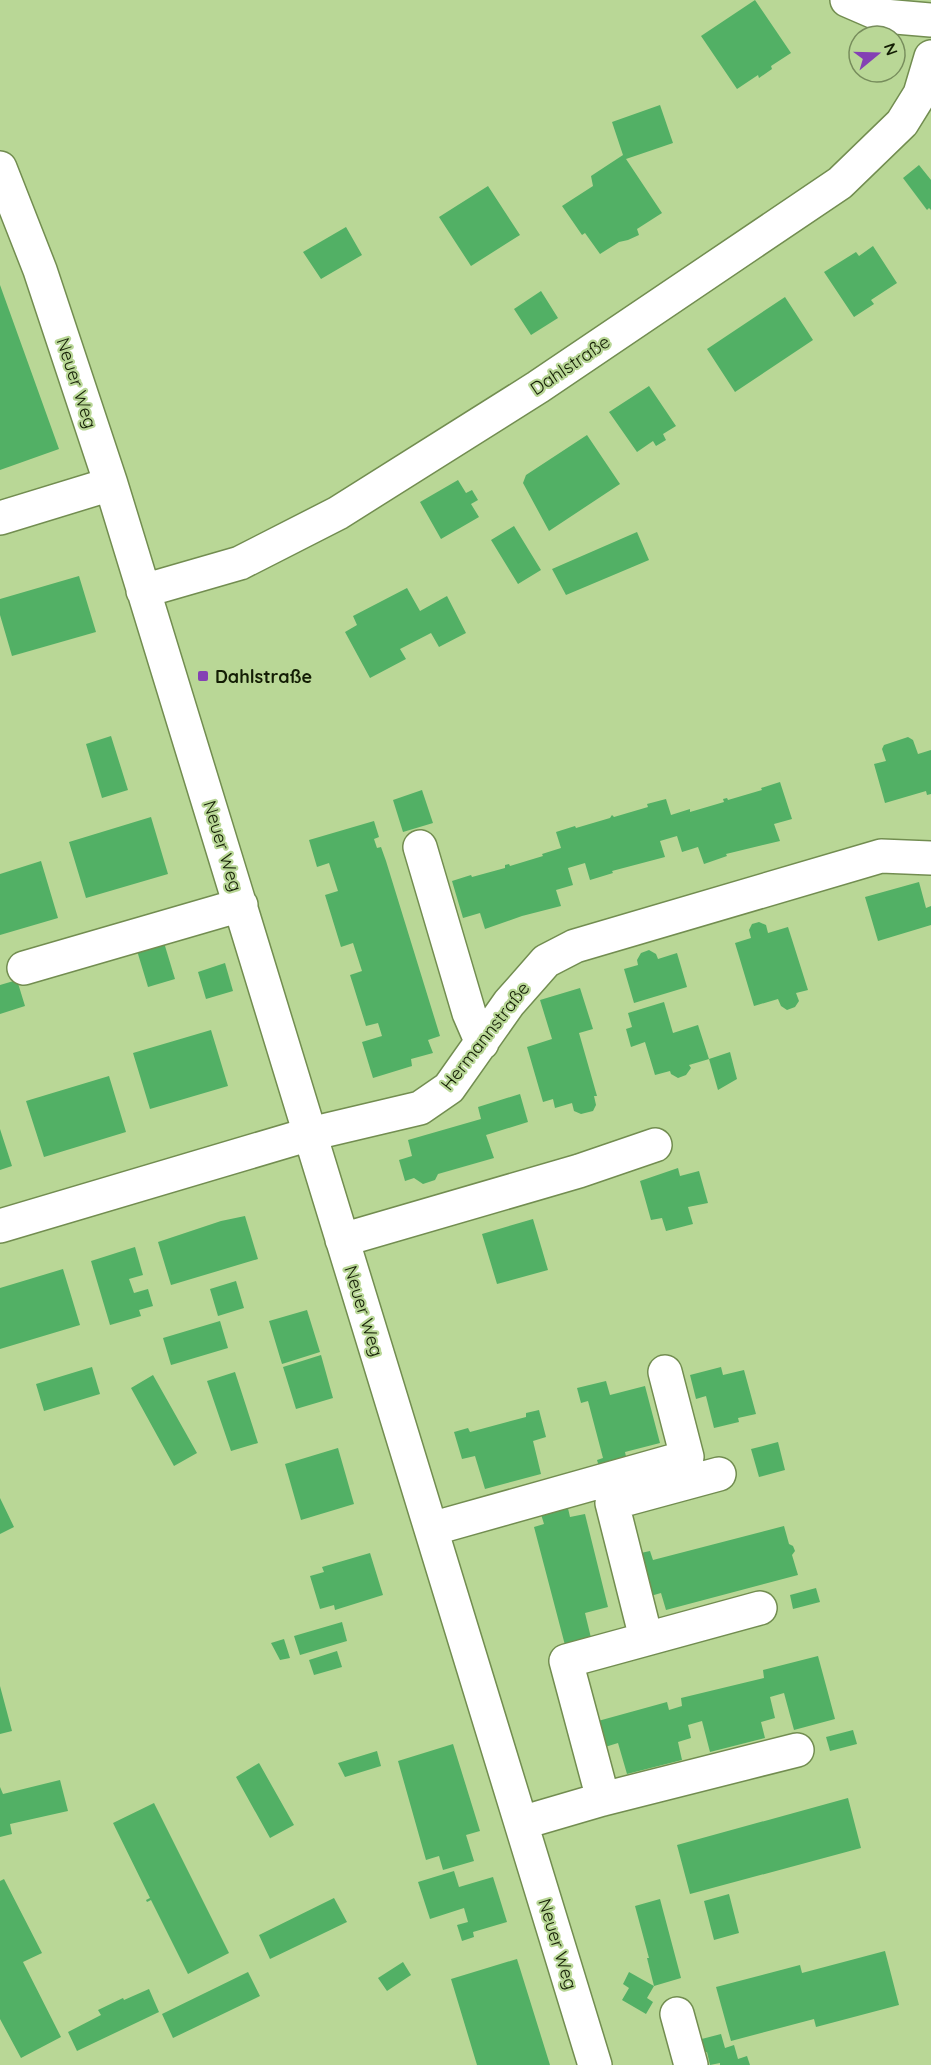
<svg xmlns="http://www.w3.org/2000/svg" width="931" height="2065" font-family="Quicksand,sans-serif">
<rect width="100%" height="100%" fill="#b9d796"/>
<!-- building -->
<path fill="#52b065" d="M755 0 791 53 771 66 772 69 759 78 758 75 737 89 701 36Z
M660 105 673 143 626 159 662 213 637 229 639 235 628 240 619 242 600 254 585 233 582 235 562 206 593 186 591 176 623 155 612 122Z
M919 165 931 180V210L929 208 927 210 903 178Z
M488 186 520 235 471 266 439 217Z
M346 227 362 255 321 279 303 252Z
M873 246 897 283 871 300 874 304 854 317 824 272 856 252 859 256Z
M0 285 59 449 0 470Z
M541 291 558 318 531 335 514 309Z
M785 297 813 340 735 392 707 349Z
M649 386 676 426 663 434 666 440 656 446 653 441 637 452 609 412Z
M587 435 620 484 549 531 523 483 526 475Z
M458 480 466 493 472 490 478 500 471 504 479 517 441 539 420 502Z
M514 526 541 570 518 584 491 540Z
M637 532 649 560 566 595 552 569Z
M79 576 96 632 12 656 0 615V599Z
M407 588 420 611 447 596 466 633 439 647 431 633 400 649 406 659 370 678 345 632 357 625 353 616Z
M111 736 128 790 102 798 86 744Z
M908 737 913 740 918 754 931 750V794L927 795 926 791 885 803 874 764 886 761 882 749 884 745Z
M780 782 792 819 774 824 780 841 726 854 727 856 704 864 698 847 682 852 677 836 660 841 665 857 612 871 613 873 590 880 585 863 568 868 573 885 556 890 561 906 522 916 485 929 480 913 463 918 452 881 471 875 472 877 505 868V865L509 864 510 866 543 856 542 854 561 848 556 832 575 826 576 828 610 818 612 815 614 817 648 807 647 804 666 799 671 815 690 809V812L724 802 723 799 727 798 728 800 762 790 761 788Z
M422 790 433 823 403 832 393 800Z
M151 817 168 874 86 898 69 842Z
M374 821 379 837 374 839 377 848 381 847 386 861 440 1036 428 1040 433 1053 411 1059 412 1066 373 1078 362 1042 382 1036 378 1023 366 1026 350 975 362 971 353 943 341 947 325 895 338 891 329 863 317 867 309 840Z
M41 861 58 918 0 935V874Z
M919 882 926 908 931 906V925L878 941 865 897Z
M759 922 766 925 768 933 788 927 808 990 796 993 799 1001 795 1007 787 1010 781 1006 778 999 754 1006 735 943 751 938 749 930 752 924Z
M162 936 175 979 148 987 135 944Z
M649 950 656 954 658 959 677 953 687 987 634 1003 624 969 638 965 637 960 641 953Z
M225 963 233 991 206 999 198 972Z
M17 980 25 1006 0 1014V985Z
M580 988 593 1029 579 1033 597 1096H594L596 1105 593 1111 581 1114 574 1111 572 1103 555 1108 553 1099 543 1102 527 1047 552 1039 540 1000Z
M664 1002 673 1033 698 1025 709 1059 689 1065 691 1068 686 1075 678 1078 671 1074 670 1071 655 1075 645 1042 631 1047 626 1029 632 1027 628 1013Z
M211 1030 228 1086 150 1109 133 1053Z
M730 1052 737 1079 718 1090 709 1059Z
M109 1076 126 1132 44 1157 26 1101Z
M520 1094 528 1122 486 1135 494 1158 438 1174 435 1180 423 1184 414 1178 405 1181 399 1160 412 1156 408 1140 481 1119 478 1107Z
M0 1129 12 1166 0 1170Z
M678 1168 680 1176 699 1171 708 1203 688 1207 693 1224 666 1231 662 1218 651 1220 640 1181Z
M245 1216 258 1259 171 1285 158 1242 221 1221Z
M533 1219 548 1270 497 1284 482 1234Z
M135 1247 143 1275 129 1279 134 1293 148 1289 153 1306 139 1310 141 1316 110 1325 91 1261Z
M63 1269 80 1325 0 1349V1288Z
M236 1281 244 1308 218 1316 210 1289Z
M307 1310 320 1352 282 1364 269 1321Z
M220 1321 228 1348 171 1365 163 1338Z
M321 1355 333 1398 296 1409 283 1367Z
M92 1367 100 1394 44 1411 36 1384Z
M721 1367 723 1375 744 1370 756 1414 738 1418 739 1422 714 1428 706 1396 696 1399 690 1375Z
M235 1372 258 1443 231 1451 207 1381Z
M153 1375 197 1453 174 1466 131 1388Z
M606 1381 610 1395 645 1386 660 1443 625 1452 628 1466 601 1473 597 1460 603 1458 588 1401 581 1403 577 1388Z
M539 1410 546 1437 533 1441 541 1474 485 1489 475 1456 462 1459 454 1432 468 1428 470 1432 526 1417V1413Z
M778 1442 785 1470 759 1477 751 1449Z
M338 1448 354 1504 301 1520 285 1464Z
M0 1498 14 1527 0 1534Z
M567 1504 570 1517 585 1514 608 1607 585 1613 592 1642 566 1649 534 1527 544 1524 540 1511Z
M784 1526 789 1544 793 1546 795 1551 792 1555 798 1575 666 1610 661 1593 647 1597 636 1554 650 1551 653 1560Z
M370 1553 383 1595 335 1610 334 1605 320 1609 310 1576 324 1572 322 1567Z
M816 1588 820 1602 793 1609 790 1595Z
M342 1622 347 1641 300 1655 294 1636Z
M284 1639 290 1658 280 1660 271 1643Z
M337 1651 342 1667 314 1675 309 1660Z
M818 1656 835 1719 794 1730 784 1693 770 1697 775 1718 761 1722 765 1738 710 1752 702 1721 688 1725 691 1738 678 1742 682 1760 627 1774 618 1743 605 1747 598 1721 667 1702 669 1710 682 1706 681 1698 764 1678 763 1670Z
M0 1686 12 1731 0 1734Z
M853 1730 857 1744 830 1751 826 1737Z
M453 1744 480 1831 466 1835 474 1861 443 1870 439 1856 426 1860 398 1761Z
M377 1751 381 1766 345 1777 338 1763Z
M259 1763 294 1825 270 1838 236 1777Z
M60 1780 68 1811 10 1824 12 1834 0 1837V1787L3 1794Z
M848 1798 861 1848 690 1894 677 1845Z
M154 1803 229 1953 188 1974 151 1900 147 1902 146 1900 150 1898 113 1823Z
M454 1871 459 1887 493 1877 507 1922 473 1932 474 1937 462 1941 457 1925 468 1922 464 1908 430 1919 418 1882Z
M4 1879 42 1953 23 1962 61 2037 21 2058 0 2019V1881Z
M729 1894 739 1933 714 1940 704 1901Z
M334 1898 347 1922 270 1959 259 1935Z
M660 1899 681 1978 654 1986 647 1998 653 2002 646 2014 622 2000 629 1988 623 1984 629 1972 654 1986 647 1958H649L635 1906Z
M885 1951 899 2005 816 2027 814 2019 731 2041 716 1987 800 1965 802 1973Z
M517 1959 550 2065H477L451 1979Z
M403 1962 411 1975 387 1991 378 1978Z
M248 1972 260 1996 173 2038 162 2014Z
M149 1989 159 2012 77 2051 68 2032 101 2015 98 2010 123 1998 124 2000Z
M721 2034 725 2048 734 2045 738 2059 747 2056 750 2065H720V2063L710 2065 707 2052 697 2055 694 2041Z"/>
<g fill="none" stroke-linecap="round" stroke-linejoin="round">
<!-- minor casing -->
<g stroke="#728d50" stroke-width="36">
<path id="minor" d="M847 0 884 16 931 20
M0 168 40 270 111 484 595 2065
M0 518 111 484
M143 591 240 563 338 513 538 387 840 183 902 123 920 94 931 57
M420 847 469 1013 482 1043
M24 968 241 905
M0 1226 310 1134 420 1108 449 1088 509 1003 546 961 575 946 881 856 931 858
M342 1240 579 1171 655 1145
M431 1529 687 1457 665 1372
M646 1638 612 1503 719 1474
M603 1799 566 1661 760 1608
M521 1823 603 1799 797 1750
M677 2014 691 2065"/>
</g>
<!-- minor -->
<use href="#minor" stroke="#fff" stroke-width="33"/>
</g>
<!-- markers -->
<rect fill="#8440b4" stroke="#b9d796" stroke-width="2" x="197" y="670" width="12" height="12" rx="3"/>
<g text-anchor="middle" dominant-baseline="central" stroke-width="4.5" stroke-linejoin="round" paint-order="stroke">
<!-- street labels -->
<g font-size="18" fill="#131d04" stroke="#b9d796">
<text transform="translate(570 365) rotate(-34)">Dahlstraße</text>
<text transform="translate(77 383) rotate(72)">Neuer Weg</text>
<text transform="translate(223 846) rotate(73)">Neuer Weg</text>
<text transform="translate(485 1036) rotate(-52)">Hermannstraße</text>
<text transform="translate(364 1311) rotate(73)">Neuer Weg</text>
<text transform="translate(558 1944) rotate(73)">Neuer Weg</text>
</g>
<!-- poi labels -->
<g font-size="18" font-weight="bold" fill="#131d04" stroke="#b9d796" text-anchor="start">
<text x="215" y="676">Dahlstraße</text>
</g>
</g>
<!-- north arrow -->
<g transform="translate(877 54) rotate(71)"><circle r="28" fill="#b9d796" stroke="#778d5c" stroke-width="1.5"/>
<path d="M0-4.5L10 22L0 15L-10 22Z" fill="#8440b4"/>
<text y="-9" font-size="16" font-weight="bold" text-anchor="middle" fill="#131d04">N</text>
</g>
</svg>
